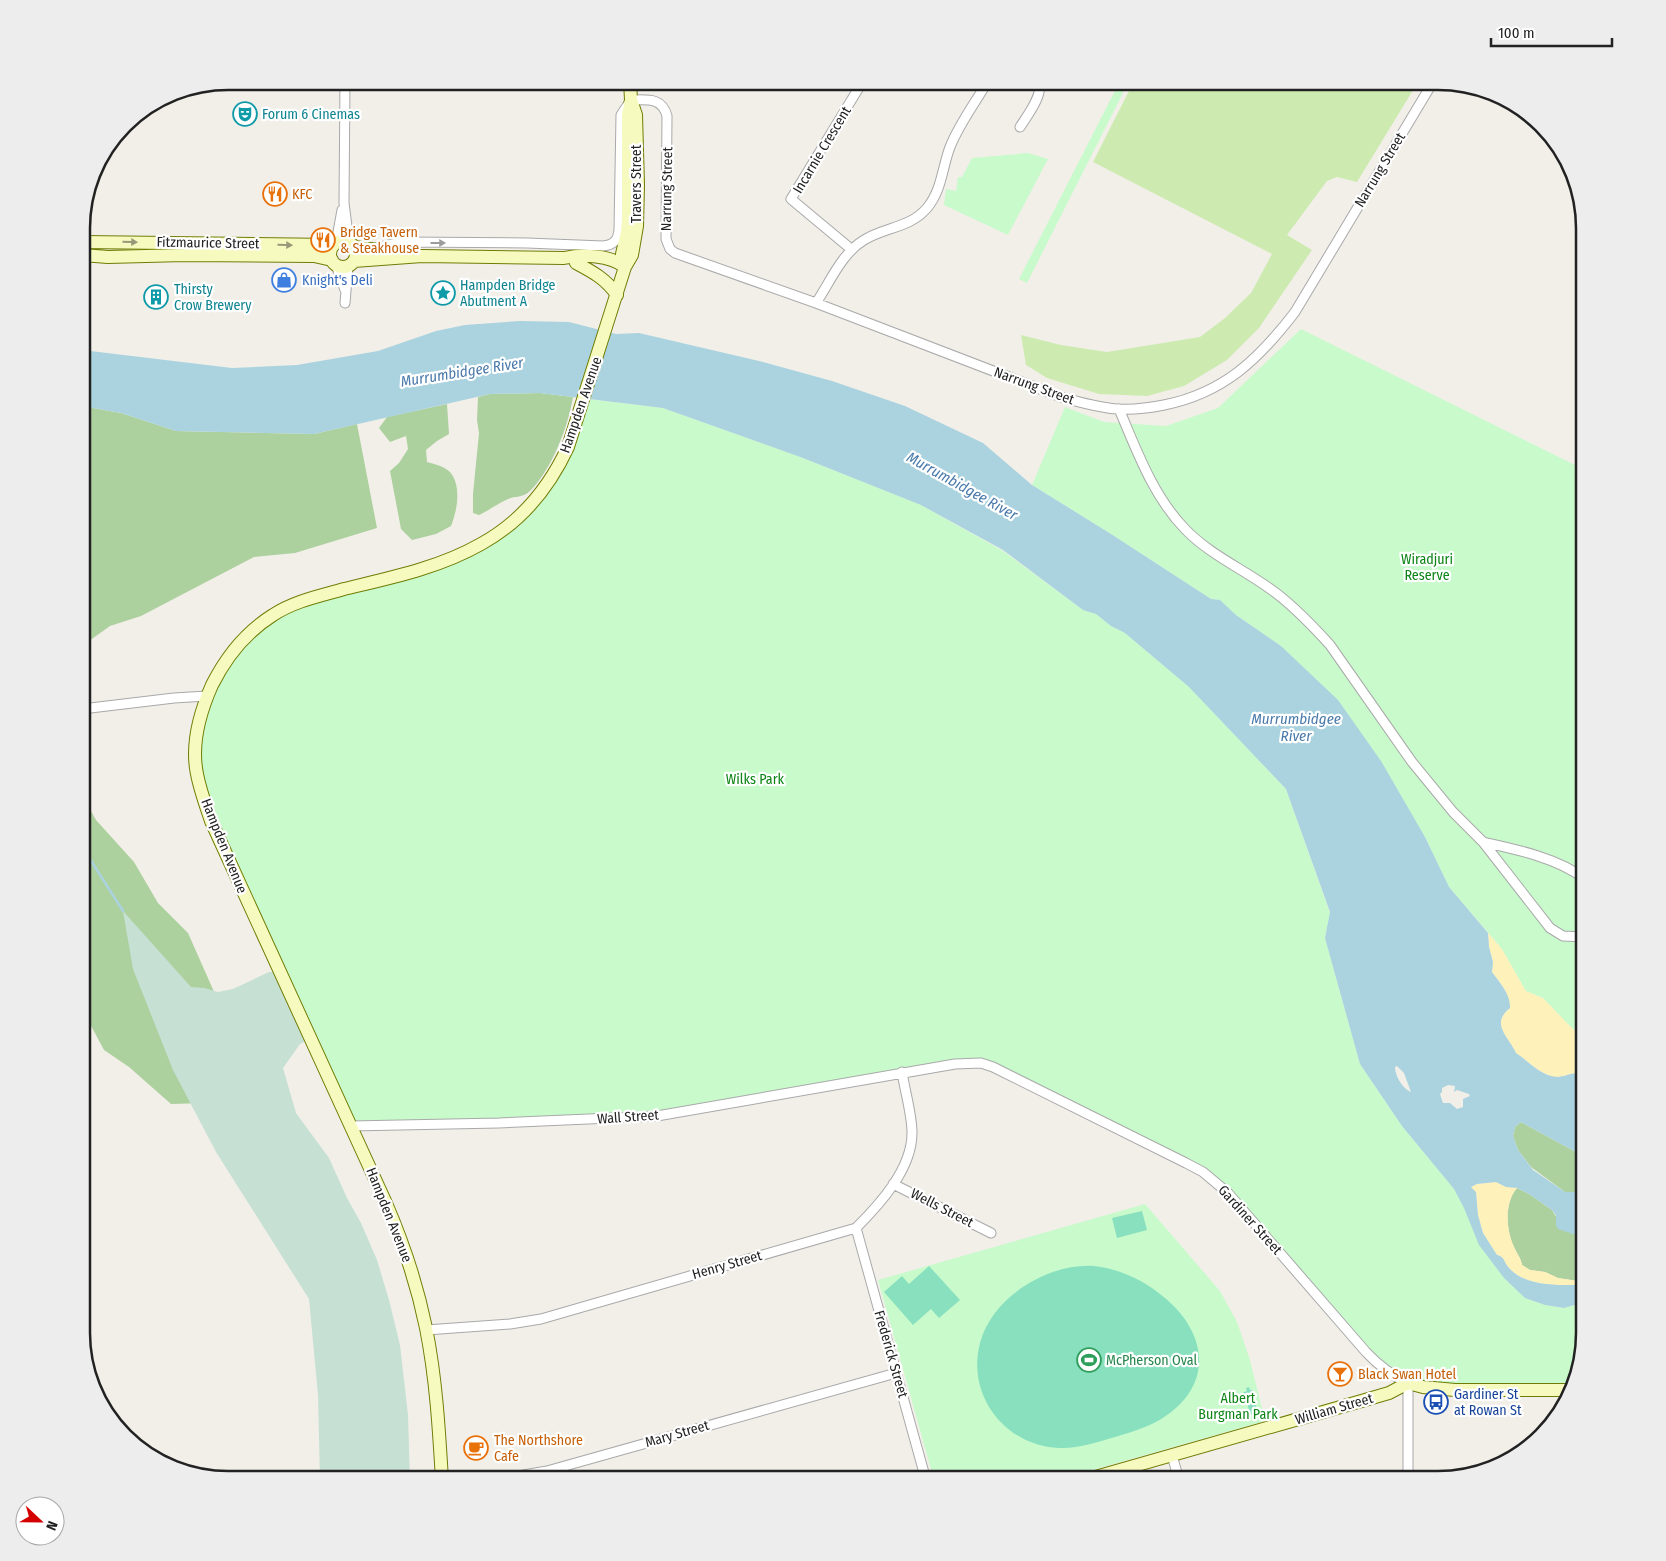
<svg xmlns="http://www.w3.org/2000/svg" width="1666" height="1561" font-family="'Fira Sans Condensed',sans-serif">
<rect width="100%" height="100%" fill="#f2efe9"/>
<!-- grass -->
<path fill="#cdebb0" d="M1134 81 1418 82 1357 182 1337 177 1327 181 1287 235 1312 250 1259 328 1227 360 1184 386 1147 396 1099 394 1047 378 1026 365 1021 335 1061 345 1107 352 1200 337 1225 318 1251 293 1272 254 1093 162Z"/>
<!-- forest -->
<path fill="#add19e" d="M540 393 573 397C568 427 552 469 530 491 522 499 514 495 506 500 497 504 488 511 479 515L473 513V494L479 433 477 420 478 397 490 394Z
M447 404 449 434 437 441 426 450 427 462C434 464 444 466 450 472 462 486 457 511 451 526L436 534 412 540 401 529 390 471 399 463 408 449 406 436 390 442 379 428 387 417Z
M82 406 121 413 176 431 314 434 357 424 377 528 295 553 254 557 141 616 110 626 82 646Z
M82 795 96 820 134 862 158 903 188 933 219 1003 240 1102 171 1104 129 1067 104 1050 82 1009Z
M1521 1122 1585 1157V1197L1575 1192H1565L1531 1167 1518 1150 1513 1136 1515 1127Z
M1517 1188 1529 1194 1552 1210 1557 1218 1578 1235 1585 1238 1584 1282 1558 1278 1545 1272 1530 1270 1522 1265C1521 1258 1517 1254 1514 1247 1506 1230 1504 1203 1517 1188Z"/>
<!-- wetland -->
<path fill="#c6e0d4" d="M123 911 191 987 204 988 218 992 233 989 269 972H273L290 966 337 1024 300 1044 283 1068 296 1113 329 1158 347 1198 361 1223 377 1260 389 1300 400 1345 408 1415 410 1480H320L318 1395 309 1299 216 1152 173 1070 133 969Z"/>
<!-- sand -->
<path fill="#fff1ba" d="M1488 933 1502 949 1526 991 1543 998 1570 1026 1585 1038V1074C1576 1070 1566 1077 1557 1077 1542 1076 1528 1061 1516 1053 1508 1036 1490 1024 1510 1008L1504 988 1492 972 1493 962 1489 947Z
M1496 1182 1506 1187 1517 1188C1504 1203 1506 1230 1514 1247 1517 1254 1521 1258 1522 1265L1530 1270 1545 1272 1558 1278 1584 1282 1582 1285C1562 1285 1541 1286 1523 1278 1518 1276 1513 1272 1510 1269 1504 1264 1505 1256 1497 1255L1483 1233 1478 1215 1476 1193 1471 1189V1186L1477 1184Z"/>
<!-- park -->
<path fill="#c8facc" d="M1120 81H1129L1027 283 1019 279Z
M1028 153 1048 159 1008 235 944 205 946 189 956 191 958 177H962L972 158Z
M1301 329 1585 470V1038L1570 1026 1543 998 1526 991 1502 949 1449 887 1425 837 1281 646 1236 615 1220 600 1211 599 1111 534 1032 485 1065 407 1104 422 1166 426 1218 408Z
M588 399 663 408 803 458 921 505 1003 551 1083 610 1096 614 1111 626 1125 633 1189 687 1286 789 1330 913 1325 938 1360 1064 1402 1126 1454 1189 1504 1278 1525 1298 1545 1305 1564 1308 1585 1302V1333L1573 1389 1455 1390 1392 1375 1215 1181 981 1063 684 1113 351 1126 219 841 196 746 219 671 274 614 466 552 535 501Z
M1145 1204 1220 1291 1237 1322 1250 1360 1265 1421 1057 1480H934L878 1280Z"/>
<!-- pitch -->
<path fill="#88e0be" d="M1142 1211 1147 1230 1117 1238 1112 1218Z
M929 1266 960 1300 939 1318 931 1309 913 1325 884 1292 902 1276 909 1284Z
M1094 1266C1121 1269 1145 1281 1165 1298 1206 1332 1214 1382 1167 1415 1152 1426 1132 1432 1115 1437 1098 1442 1077 1449 1059 1448 1006 1446 966 1396 980 1343 992 1297 1048 1263 1094 1266Z
M1249 1387 1250 1390H1252L1258 1413 1250 1415 1246 1398 1242 1393 1247 1391 1246 1388Z"/>
<!-- water -->
<path fill="#aad3df" fill-rule="evenodd" d="M520 321 569 322 616 334 639 333 759 361 832 381 905 406 983 443 1032 485 1111 534 1211 599 1220 600 1236 615 1281 646 1338 700 1381 761 1425 837 1449 887 1488 933 1489 947 1493 962 1492 972C1500 983 1511 995 1510 1008 1490 1024 1508 1036 1516 1053 1528 1061 1541 1076 1557 1077 1566 1077 1576 1070 1585 1074V1157L1521 1122 1515 1127 1513 1136 1518 1150 1533 1170 1565 1192H1575L1585 1196V1238L1558 1229 1556 1225V1215L1552 1210 1529 1194 1517 1188 1506 1187 1496 1182 1477 1184 1471 1187 1476 1192 1478 1215 1483 1233 1497 1255C1505 1256 1504 1264 1510 1269 1513 1272 1518 1276 1523 1278 1540 1286 1563 1285 1582 1285L1585 1282V1302L1564 1308 1545 1305 1525 1298 1504 1278 1479 1245 1464 1208 1454 1189 1402 1126 1360 1064 1325 938 1330 912 1286 789 1189 687 1125 633 1111 626 1096 614 1083 610 1003 550 921 505 803 458 663 408 540 393 490 394 314 434 176 431 121 413 82 406V350L232 368 297 365 378 351 436 331 465 325ZM1397 1066 1404 1073 1411 1092C1403 1089 1395 1076 1395 1067ZM1448 1085 1455 1086 1454 1092 1457 1090 1469 1094 1470 1096 1463 1099V1107L1457 1109 1450 1103H1443L1440 1094 1442 1092V1088Z"/>
<g fill="none" stroke-linecap="round" stroke-linejoin="round">
<!-- stream -->
<path stroke="#aad3df" stroke-width="2.5" d="M82 849 88 856 123 911"/>
<!-- street casing -->
<g stroke="#a9a9a9" stroke-width="11">
<path id="street" d="M345 81 344 203 349 242
M1020 127C1027 116 1045 93 1038 81
M336 243 342 210
M379 247 402 242 527 243 603 246C613 245 618 241 619 230L621 115 631 100C647 100 662 97 667 116L666 239 670 249 675 253 816 303 1061 397C1080 402 1098 408 1118 409 1133 410 1149 408 1164 405 1224 393 1259 359 1295 312L1433 82
M851 249 791 199 863 81
M336 265 345 290
M345 303 348 266
M816 303C830 282 842 253 864 240 885 227 910 228 927 208 942 190 942 168 950 147 959 124 975 103 988 81
M1119 409C1137 451 1153 496 1185 529 1209 554 1241 568 1269 588 1291 603 1311 624 1330 645L1412 762 1453 812 1483 842 1550 928 1563 936 1585 937
M82 709 174 698 207 696
M1483 842C1515 849 1558 858 1585 879
M351 1126 499 1123 657 1116 955 1064 981 1063 993 1067 1186 1163 1203 1172 1228 1193 1366 1352C1379 1366 1391 1375 1408 1383V1480
M893 1184 991 1233
M856 1228 926 1480
M426 1330 510 1324 541 1319 856 1228C880 1204 912 1169 912 1133 912 1114 905 1092 902 1072
M1172 1455 1179 1480
M454 1480 518 1476 547 1471 896 1373"/>
</g>
<!-- secondary casing -->
<g stroke="#707d05" stroke-width="14">
<path id="secondary" d="M330 254a13 13 0 1 1 26 0a13 13 0 1 1-26 0Z
M82 242 334 245
M354 247 397 252
M82 255 108 257 184 255 314 256 332 260
M354 261 422 256 564 258C583 254 610 255 625 267
M576 263C593 272 606 279 617 295
M625 267 622 254 627 232 628 219V115L631 100 630 81
M442 1480C439 1429 436 1378 426 1328 417 1284 403 1242 385 1201L211 821C206 806 200 790 197 774 191 745 200 712 212 685 226 657 246 632 273 615 294 601 320 596 344 589 390 578 439 568 481 544 521 522 549 488 568 447L625 267 632 255 637 226 638 185 636 115 631 100
M1085 1480 1358 1402 1389 1393 1408 1383 1423 1387 1455 1390H1573"/>
</g>
<!-- street -->
<use href="#street" stroke="#fff" stroke-width="9"/>
<!-- secondary -->
<use href="#secondary" stroke="#f7fabf" stroke-width="12"/>
</g>
<!-- one-way arrows -->
<defs><path id="oneway-solid" d="M-6-.8H1V-3.2L6.5 0L1 3.2V.8H-6Z" transform="scale(1.25)"/></defs>
<g fill="#979978">
<use href="#oneway-solid" transform="translate(130 242) rotate(1)"/>
<use href="#oneway-solid" transform="translate(285 245) rotate(1)"/>
</g>
<use fill="#9c9c9c" href="#oneway-solid" transform="translate(438 243)"/>
<!-- icons -->
<defs>
<g id="theatre-ring" transform="scale(1.25)"><circle r="9.5" fill="#fff" stroke="#0f9aa8" stroke-width="1.5"/><path d="M-5-5.5Q0-4 5-5.5V0Q5 5 0 6Q-5 5-5 0ZM-3.3-2.5H-1v1.5H-3.3ZM1-2.5H3.3v1.5H1ZM-2.8 1Q0 5.5 2.8 1Z" fill="#0f9aa8"/></g>
<g id="restaurant-ring" transform="scale(1.25)"><circle r="9.5" fill="#fff" stroke="#e8710a" stroke-width="1.5"/><path d="M-5-6h1v4h1v-4h1v4h1v-4h1v5L-1.5 .5V6h-2V.5L-5-1ZM5-6V6H3V1.5H1.5Q1.5-4 5-6Z" fill="#e8710a"/></g>
<g id="shop-ring" transform="scale(1.25)"><circle r="9.5" fill="#fff" stroke="#3f7fe0" stroke-width="1.5"/><path d="M-5-2.5h2.3a2.7 3.5 0 0 1 5.4 0H5L5.5 6h-11ZM-1.5-2.5h3a1.5 2.3 0 0 0-3 0Z" fill="#3f7fe0"/></g>
<g id="sight-ring" transform="scale(1.25)"><circle r="9.5" fill="#fff" stroke="#0f9aa8" stroke-width="1.5"/><path d="M0-6L1.8-2.2L6-1.7L2.9 1.2L3.7 5.4L0 3.3L-3.7 5.4L-2.9 1.2L-6-1.7L-1.8-2.2Z" fill="#0f9aa8"/></g>
<g id="building-ring" transform="scale(1.25)"><circle r="9.5" fill="#fff" stroke="#0f9aa8" stroke-width="1.5"/><path d="M-4-6H4V6H1V3H-1V6H-4ZM-2.5-4.3h1.7v1.8h-1.7ZM.8-4.3h1.7v1.8H.8ZM-2.5-1h1.7V.8h-1.7ZM.8-1h1.7V.8H.8Z" fill="#0f9aa8"/></g>
<g id="stadium-ring" transform="scale(1.25)"><circle r="9.5" fill="#fff" stroke="#2e9e5b" stroke-width="1.5"/><path d="M0-5a6.5 5 0 1 0 0 10a6.5 5 0 1 0 0-10ZM-3.5-1.8h7v3.6h-7Z" fill="#2e9e5b"/></g>
<g id="bar-ring" transform="scale(1.25)"><circle r="9.5" fill="#fff" stroke="#e8710a" stroke-width="1.5"/><path d="M-6-5H6L.8 .8V4.5H3.5V6h-7V4.5H-.8V.8Z" fill="#e8710a"/></g>
<g id="bus-ring" transform="scale(1.25)"><circle r="9.5" fill="#fff" stroke="#1a4fb4" stroke-width="1.5"/><path d="M-5-6H5V4H4V6H2V4H-2V6H-4V4H-5ZM-3.5-4V0h7V-4ZM-3.5 1.2v1.5H-2V1.2ZM2 1.2v1.5H3.5V1.2Z" fill="#1a4fb4"/></g>
<g id="cafe-ring" transform="scale(1.25)"><circle r="9.5" fill="#fff" stroke="#e8710a" stroke-width="1.5"/><path d="M-5.5-4.5H6V0H3Q3 3.5 0 3.5H-2.5Q-5.5 3.5-5.5 0ZM3-3.2v2h1.7v-2ZM-6 4.5H4V6H-6Z" fill="#e8710a"/></g>
</defs>
<g fill-rule="evenodd">
<use href="#theatre-ring" x="245" y="114"/>
<use href="#restaurant-ring" x="275" y="194"/>
<use href="#restaurant-ring" x="323" y="240"/>
<use href="#shop-ring" x="284" y="280"/>
<use href="#sight-ring" x="443" y="293"/>
<use href="#building-ring" x="156" y="297"/>
<use href="#stadium-ring" x="1089" y="1360"/>
<use href="#bar-ring" x="1340" y="1374"/>
<use href="#bus-ring" x="1436" y="1402"/>
<use href="#cafe-ring" x="476" y="1448"/>
</g>
<g text-anchor="middle" dominant-baseline="central" stroke-width="4.5" stroke-linejoin="round" paint-order="stroke">
<!-- culture labels -->
<g font-size="14" fill="#0d838f" stroke="#fff" text-anchor="start">
<text x="262" y="114">Forum 6 Cinemas</text>
<text x="460" y="285">Hampden Bridge<tspan x="460" dy="16">Abutment A</tspan></text>
<text x="174" y="289">Thirsty<tspan x="174" dy="16">Crow Brewery</tspan></text>
</g>
<!-- street labels -->
<g font-size="14" fill="#222" stroke="#fff">
<text transform="translate(822 150) rotate(-59)">Incarnie Crescent</text>
<text transform="translate(1380 170) rotate(-59)">Narrung Street</text>
<text transform="translate(636 184) rotate(-90)">Travers Street</text>
<text transform="translate(667 189) rotate(-89)">Narrung Street</text>
<text transform="translate(208 243) rotate(1)">Fitzmaurice Street</text>
<text transform="translate(1034 386) rotate(20)">Narrung Street</text>
<text transform="translate(581 405) rotate(-71)">Hampden Avenue</text>
<text transform="translate(224 846) rotate(68)">Hampden Avenue</text>
<text transform="translate(628 1117) rotate(-4)">Wall Street</text>
<text transform="translate(942 1208) rotate(27)">Wells Street</text>
<text transform="translate(389 1215) rotate(68)">Hampden Avenue</text>
<text transform="translate(1250 1220) rotate(48)">Gardiner Street</text>
<text transform="translate(727 1265) rotate(-16)">Henry Street</text>
<text transform="translate(891 1354) rotate(74)">Frederick Street</text>
<text transform="translate(1334 1409) rotate(-16)">William Street</text>
<text transform="translate(677 1434) rotate(-16)">Mary Street</text>
</g>
<!-- food labels -->
<g font-size="14" fill="#c56008" stroke="#fff" text-anchor="start">
<text x="292" y="194">KFC</text>
<text x="340" y="232">Bridge Tavern<tspan x="340" dy="16">&amp; Steakhouse</tspan></text>
<text x="1358" y="1374">Black Swan Hotel</text>
<text x="494" y="1440">The Northshore<tspan x="494" dy="16">Cafe</tspan></text>
</g>
<!-- shop labels -->
<g font-size="14" fill="#366cbe" stroke="#fff" text-anchor="start">
<text x="302" y="280">Knight's Deli</text>
</g>
<!-- park labels -->
<g font-size="14" fill="#0c8416" stroke="#fff">
<text x="1427" y="559">Wiradjuri<tspan x="1427" dy="16">Reserve</tspan></text>
<text x="755" y="779">Wilks Park</text>
<text x="1238" y="1398">Albert<tspan x="1238" dy="16">Burgman Park</tspan></text>
</g>
<!-- leisure labels -->
<g font-size="14" fill="#27864d" stroke="#fff" text-anchor="start">
<text x="1106" y="1360">McPherson Oval</text>
</g>
<!-- transit labels -->
<g font-size="14" fill="#164399" stroke="#fff" text-anchor="start">
<text x="1454" y="1394">Gardiner St<tspan x="1454" dy="16">at Rowan St</tspan></text>
</g>
<!-- water labels -->
<g font-size="15" font-style="italic" fill="#4a7aab" stroke="#fff">
<text transform="translate(462 372) rotate(-9)">Murrumbidgee River</text>
<text transform="translate(962 486) rotate(29)">Murrumbidgee River</text>
<text x="1296" y="719">Murrumbidgee<tspan x="1296" dy="17">River</tspan></text>
</g>
</g>
<!-- crop -->
<path d="M0 0H1666V1561H0ZM228 90H1438A138 138 0 0 1 1576 228V1333A138 138 0 0 1 1438 1471H228A138 138 0 0 1 90 1333V228A138 138 0 0 1 228 90Z" fill="#ededed" fill-rule="evenodd"/>
<path fill="none" stroke="#222" stroke-width="2.5" d="M228 90H1438A138 138 0 0 1 1576 228V1333A138 138 0 0 1 1438 1471H228A138 138 0 0 1 90 1333V228A138 138 0 0 1 228 90Z"/>
<!-- north arrow -->
<g transform="translate(40 1521) rotate(112)"><circle r="24" fill="#ffffff" stroke="#a7a7a7"/>
<path d="M0-4L9 19L0 12L-9 19Z" fill="#d40000"/>
<text y="-8" font-size="14" font-weight="bold" text-anchor="middle" fill="#222222">N</text>
</g>
<!-- scale -->
<path d="M1491 38v8h121v-8" fill="none" stroke="#222222" stroke-width="2.5"/>
<text x="1498" y="38" font-size="15" fill="#222222" stroke="#ffffff" stroke-width="4" paint-order="stroke">100 m</text>
</svg>
